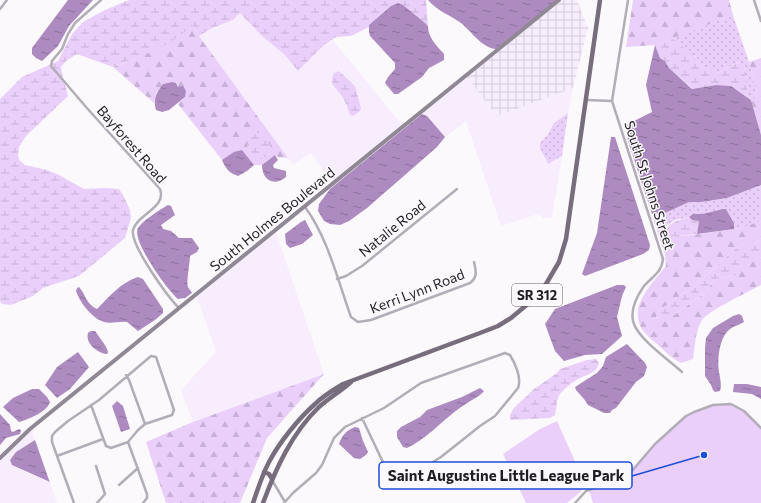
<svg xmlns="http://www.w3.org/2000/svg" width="761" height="503" font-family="Commissioner,sans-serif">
<defs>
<pattern id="industrial-grid" width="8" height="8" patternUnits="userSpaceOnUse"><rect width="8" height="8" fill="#f7edfd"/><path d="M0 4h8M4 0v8" fill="none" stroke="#d3cbd9"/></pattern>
<pattern id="grass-dots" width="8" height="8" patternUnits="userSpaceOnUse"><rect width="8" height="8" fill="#eacffa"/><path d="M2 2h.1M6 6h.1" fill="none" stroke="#c8b1d6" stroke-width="1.8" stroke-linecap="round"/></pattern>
<pattern id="forest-firs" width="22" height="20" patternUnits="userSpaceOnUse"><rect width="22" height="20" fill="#eacffa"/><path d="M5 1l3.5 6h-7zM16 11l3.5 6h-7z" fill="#c8b1d6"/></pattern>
<pattern id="wetland-marsh" width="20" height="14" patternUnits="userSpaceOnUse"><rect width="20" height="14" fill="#eacffa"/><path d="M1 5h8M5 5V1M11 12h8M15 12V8" fill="none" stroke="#c8b1d6"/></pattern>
<pattern id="water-ripples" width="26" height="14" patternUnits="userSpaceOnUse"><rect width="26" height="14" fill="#ad8ac0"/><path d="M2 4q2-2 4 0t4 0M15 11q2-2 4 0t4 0" fill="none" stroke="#8c709c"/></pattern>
</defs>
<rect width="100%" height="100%" fill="#fcf9fd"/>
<!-- built -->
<path fill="#f7edfd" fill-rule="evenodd" d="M240 13 284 54 298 71 324 45 332 39 402 125 332 183 311 153 293 165 199 36 212 28 233 20ZM339 71 355 86 357 94 348 110 342 96 333 87Z
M467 77 497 116 573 88 568 113 554 123 548 134 540 143 545 161 553 162 562 156 552 217 543 218 538 214 501 226 466 121 445 137 427 116 422 114Z
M276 232 324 374 193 422 181 390 216 352 197 297Z
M32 430 35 440 16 452 25 472 50 482 57 503H0V460Z"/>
<!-- industrial -->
<path fill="url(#industrial-grid)" d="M562 0H577L588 28 573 88 497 116 467 77Z"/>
<!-- grass -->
<path fill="url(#grass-dots)" d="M733 15 749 62 758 96 751 100 746 96C750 84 745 86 745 76 745 71 745 69 744 65L739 62C731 65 726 70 718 73L702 66 691 52 686 50 672 38Z
M568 113 562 156 548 164 540 148V143L548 134 554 123Z
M761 185V221C753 225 744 228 734 229V223L726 209 703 214H693L689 217 675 220 666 226 662 234H658L652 214H663L689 202H701L727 198Z"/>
<!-- forest -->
<path fill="url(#forest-firs)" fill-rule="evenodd" d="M633 0H729L733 15 655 45 626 47Z
M193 26 199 36 288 158 278 157 275 155 262 165H254L242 150 222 160 178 104 185 97 176 83 172 82 163 84 156 93 154 103 113 67C142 57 169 43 193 26ZM247 145 271 153 257 161 254 159Z
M761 58V135L751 100 758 96 749 62Z
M761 221V241L740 245 728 255 697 284 670 303 659 310 656 318 674 315 706 292 712 283 719 278 736 275 751 262 761 257V285C750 291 708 311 702 320 695 331 695 347 693 359L681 363C672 359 665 351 657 344 654 341 649 338 646 334 624 310 651 285 666 266L665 254 658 234H662L670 237 692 235 741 228Z
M324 374 267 438 240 503H166L146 442 193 422Z"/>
<!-- wetland -->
<path fill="url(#wetland-marsh)" d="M129 0H426L428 26 403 5 391 6 369 25V27L351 36 336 37 324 45 298 71 284 54 262 36 240 13 233 20 212 28 199 36 193 26 175 39 154 51 113 67 77 54 66 61 61 67 63 78 68 96 26 136 19 147 18 156 20 161 25 165 47 170 59 175 84 189 105 188 119 189 123 195 130 210 131 218 125 238 79 276 43 288 33 296 11 305 2 304 0 301V99L22 77 58 61 72 34 83 22 105 10Z
M672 38 680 44 686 50 691 52 702 66 718 73C726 70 731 65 740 62L744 65C745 69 745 71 745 76 745 85 750 84 746 96L731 86 716 85 693 89 669 68 665 61 660 58 655 45Z
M339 71 355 86 361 108 360 111 353 116 350 115C348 109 346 103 343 98 337 88 328 86 334 73Z
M256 133H261L267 140 272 149 271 153 257 162 254 159 247 145 249 140Z
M689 217 692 220 699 221 697 234 670 237 662 234C669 223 677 220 689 217Z
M761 241V257L751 262 737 275 719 278 712 283 706 292 674 315 664 319 656 317 659 310 670 303 697 284 728 255 740 245Z
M596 359 599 363C597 373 588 374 580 378 574 381 565 388 560 394 556 400 557 408 555 415L550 418 510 420V415L514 408 534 389 557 373 560 369 587 360Z"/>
<!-- park -->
<path fill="#eacffa" d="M727 403 740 408 761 428V503H593L589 490 625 477 655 444 686 416 713 405Z
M557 421 586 486 578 494 567 503H526L503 454 540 429Z"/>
<!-- water -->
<path fill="url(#water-ripples)" d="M68 0H93L69 26 58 46 42 61 36 58 32 54V48Z
M428 0H557L496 49C482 48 472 32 461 23 450 15 437 11 428 0Z
M398 3 403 5 425 23 428 26C428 38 437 46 444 54V60L429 68 422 77 398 94H394L385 83 388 77 395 69V63L370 36 369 32V25L391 6Z
M655 45 660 58 665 61 669 68 692 89 716 85 731 86 751 100 761 135V185L727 198 701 202H689L663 214H652L628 141 626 125 652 112 646 85Z
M172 82 176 83 178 87 183 86 186 91 185 97 169 110 162 112 156 110C153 99 156 93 163 84Z
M422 114 427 116 445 137 437 147 367 208 349 221 340 225 330 224 324 221 318 211 319 204 330 189Z
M611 137H615L650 245 649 250 643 254 585 276 582 274 597 233Z
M242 150 254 165 247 171 238 176C229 173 226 169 222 160L234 152Z
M275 155 278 160 273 165 274 168 286 171V177C274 187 262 180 262 165Z
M168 205 171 206 175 215 161 225 163 229 171 231 179 238H192L199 248 197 252 190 256C190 262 186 283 188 287 189 289 191 291 192 293L185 298 178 299C168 291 131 240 138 228 143 220 160 210 168 205Z
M723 209H726L734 223V229L697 234 699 221 692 220 689 217 693 214H703Z
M305 220 313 235 302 244 290 248 286 244 285 234 301 222Z
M138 277 143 279 163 309V313L155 320 138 331 127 322C120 321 111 324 104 322 92 318 80 303 76 291L77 288 79 287C86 295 86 304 97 309 110 296 120 283 138 277Z
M617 285H624L626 287 622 296 617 317 622 336 602 354 585 355 564 361 555 351 545 324 555 309Z
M739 314 742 316 744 322C739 325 734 326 730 329 719 337 717 360 719 372 720 378 722 385 720 391L715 392 713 390 711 385 705 376V348L706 338 713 328 733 316Z
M91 331H95C99 337 106 345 108 352L107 354C97 353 85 343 88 333Z
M627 344 645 363 647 367 644 376 636 382 616 408 612 410 610 413H604L588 405 584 399 576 390 575 387 597 373 603 366 606 357Z
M78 352 89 367 70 389 57 398 45 385 57 367Z
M734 384H747L761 387V399L752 394 733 392Z
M480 388 484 391 480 395C471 401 460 407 452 414 437 426 424 440 407 448L403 447 397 437V431L401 427 420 417 427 410 462 397Z
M32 389H39L47 397 50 402C47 412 29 419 19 422L3 407 13 398Z
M117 401 123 406 130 429 121 432 112 406Z
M0 414 10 425 11 431 13 432 19 429 21 430 20 434 6 438 0 445Z
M355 427 359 428 363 441 368 452 366 455 360 459 354 458 339 444C342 435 347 430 355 427Z
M35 440 49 480 50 482 12 465 10 460 16 452Z"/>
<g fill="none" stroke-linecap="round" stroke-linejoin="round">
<!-- minor -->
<path stroke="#b2adb6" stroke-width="2.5" d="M101 0 75 23 68 34 62 49 52 61 51 66 86 107 160 189C167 208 137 214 133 230 130 245 168 297 179 308
M628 0 612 101 663 259C662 272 652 277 644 286 637 296 629 311 634 324 639 339 670 361 682 372
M754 0 761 21
M0 9 7 0
M587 100 612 101
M305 207C328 238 338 281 351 317L358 322 371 320 470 283C478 277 476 271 474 262
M337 279 346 276 362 266 457 189
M126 375 129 380 145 424
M128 442 147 494V498L143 503
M57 456 103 439
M96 466 105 494 97 503
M272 480 285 502
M119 485 138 468
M74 503 52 442V436L55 432 68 421 99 400 151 356 156 357 174 410 172 415 145 424 138 430 128 442 111 448 106 446 91 405
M284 503 293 493 316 473 322 465 334 438 345 427 384 408 421 383 505 353 510 355C515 363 522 378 518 388L495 416 480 426 441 457 399 483 394 482 391 479 362 418
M575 503 586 491 616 481 631 472 655 444 686 416 694 412 713 405 731 404 744 411 761 428"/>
<!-- secondary -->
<path stroke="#908894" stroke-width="4" d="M0 458 30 429 559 0"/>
<!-- primary -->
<path stroke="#776d7d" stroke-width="4.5" d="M264 472 269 474 272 479
M253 503C258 489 262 475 269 462 279 443 298 419 315 404 323 396 333 390 343 384L480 333 498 326 511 318 535 298 546 284 559 262 566 239 600 0
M263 503C276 468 292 433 319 407 329 398 341 391 351 382"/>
</g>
<g text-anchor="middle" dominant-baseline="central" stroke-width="3" stroke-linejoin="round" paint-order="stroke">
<!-- shield labels -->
<rect fill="#fcf9fd" stroke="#625e64" stroke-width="1" x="512" y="284" width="50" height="22" rx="3"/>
<g font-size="13" font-weight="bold" fill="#201c23">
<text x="537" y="295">SR 312</text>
</g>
<!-- street labels -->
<g font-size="14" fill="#201c23" stroke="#fcf9fd">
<text transform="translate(132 144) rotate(49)">Bayforest Road</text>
<text transform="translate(650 185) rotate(72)">South St Johns Street</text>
<text transform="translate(272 219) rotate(-39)">South Holmes Boulevard</text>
<text transform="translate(392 228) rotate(-39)">Natalie Road</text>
<text transform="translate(417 291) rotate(-21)">Kerri Lynn Road</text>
</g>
</g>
<!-- callouts -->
<path fill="none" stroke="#1d4ed8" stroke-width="1.5" d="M704 455L632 476"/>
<circle fill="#1d4ed8" stroke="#fcf9fd" stroke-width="1.5" cx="704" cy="455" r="4"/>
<rect fill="#fcf9fd" stroke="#1d4ed8" stroke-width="1.5" x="379" y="462" width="253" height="27" rx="4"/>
<g font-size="15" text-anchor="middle" font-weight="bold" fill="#201c23">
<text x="506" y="481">Saint Augustine Little League Park</text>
</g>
</svg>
